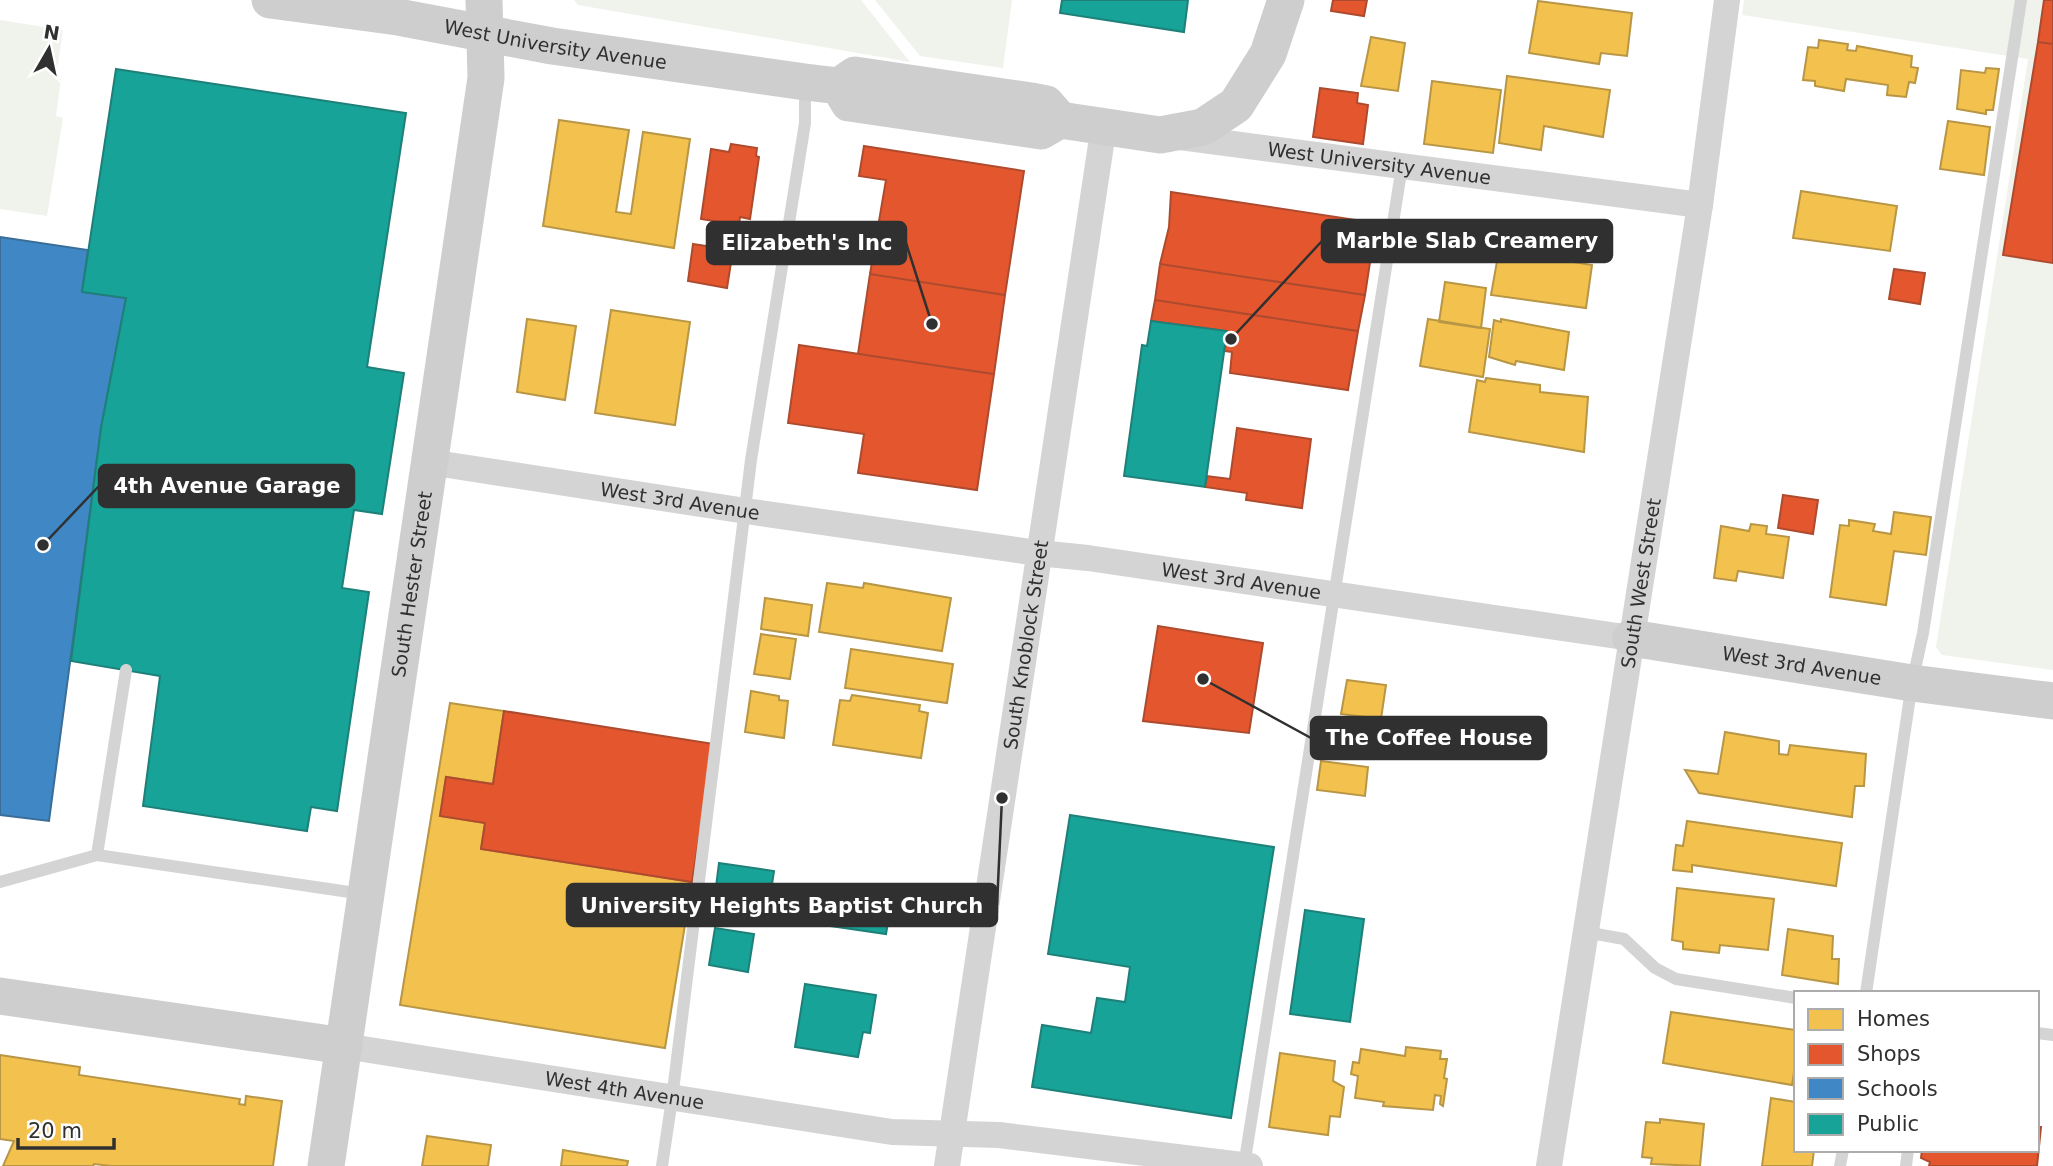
<svg xmlns="http://www.w3.org/2000/svg" width="2053" height="1166" font-family="'DejaVu Sans',sans-serif">
<rect width="100%" height="100%" fill="#fff"/>
<!-- green -->
<path fill="#f0f2ec" d="M574 0H861L910 62 578 5Z
M875 0H1012L1003 68 920 56Z
M1744 0H2053V670L1942 655 1936 647 2028 59 1742 15Z
M0 20 63 30 56 78 61 79 56 116 63 118 47 216 0 209Z"/>
<!-- homes -->
<path fill="#f2c14e" stroke="#b89645" stroke-width="2" d="M1538 1 1632 13 1627 56 1601 53 1599 64 1529 53Z
M1371 37 1405 43 1398 91 1361 86Z
M1819 40 1848 44 1847 50 1856 51 1857 46 1912 56 1911 67 1918 68 1915 83 1909 82 1906 97 1887 95 1888 85 1846 79 1844 91 1815 86V81L1803 80 1808 47 1818 48Z
M1986 68 1999 69 1993 110H1986V114L1957 109 1961 70 1985 73Z
M1507 76 1610 90 1603 137 1544 126 1541 150 1499 143Z
M1432 81 1501 90 1493 153 1424 144Z
M559 120 629 130 616 212 631 214 643 132 690 139 674 248 543 226Z
M1948 121 1990 127 1984 175 1940 169Z
M1801 191 1897 206 1890 251 1793 238Z
M1499 250 1592 265 1586 308 1491 295Z
M1445 282 1486 288 1481 328 1439 322Z
M611 310 690 322 675 425 595 413Z
M527 319 576 326 565 400 517 392Z
M1428 319 1490 329 1483 377 1420 366Z
M1501 319 1569 332 1564 370 1516 361 1515 365 1489 357 1494 320 1501 322Z
M1486 378 1540 385V392L1588 397 1584 452 1469 432 1477 380 1485 382Z
M1894 512 1931 517 1926 555 1894 551 1886 605 1830 597 1840 525 1849 526V520L1875 524 1873 531 1891 534Z
M1751 524 1767 526 1766 534 1789 537 1783 578 1738 571 1736 581 1714 578 1721 526 1749 531Z
M827 583 863 588 864 583 951 598 942 651 819 632Z
M765 598 812 605 808 636 761 629Z
M761 634 796 639 790 679 754 674Z
M851 649 953 664 947 703 845 688Z
M1347 680 1386 685 1381 719 1341 714Z
M751 691 779 696V700L788 701 784 738 745 732Z
M852 695 920 705 919 711 928 713 921 758 833 745 840 700 850 701Z
M450 703 504 711 493 784 446 777 440 816 485 823 481 849 692 882 665 1048 400 1005Z
M1725 732 1779 741V754L1788 755 1790 745 1866 754 1864 786H1855L1852 817 1699 793 1685 770 1718 774Z
M1321 761 1368 767 1365 796 1317 790Z
M1687 821 1842 843 1836 886 1692 865V872L1673 870 1676 845 1683 846Z
M1677 888 1774 899 1768 950 1720 945 1719 953 1683 949V942L1672 940Z
M1788 929 1833 936 1832 959H1839L1838 984 1782 975Z
M1671 1012 1796 1030V1060L1792 1085 1663 1063Z
M1406 1047 1441 1051 1440 1059H1447L1444 1078 1447 1079 1443 1106 1440 1104 1441 1096 1435 1095 1433 1110 1383 1106 1384 1102 1355 1098 1358 1076 1351 1074 1353 1062 1359 1063 1361 1049 1405 1056Z
M1280 1053 1335 1061 1333 1081 1344 1087 1340 1117 1330 1116 1328 1135 1269 1127Z
M0 1055 80 1067 79 1075 240 1099 239 1104 245 1105 246 1096 282 1101 273 1166H111L94 1164 93 1166H3L14 1141 0 1139Z
M1771 1098 1796 1102V1150H1814L1812 1166H1762Z
M1660 1119 1704 1124 1700 1166 1651 1164 1652 1158 1642 1157 1646 1122 1660 1123Z
M427 1136 491 1145 488 1166H422Z
M563 1150 628 1161 627 1166H561Z"/>
<!-- shops -->
<path fill="#e4572e" stroke="#ae4b2f" stroke-width="2" d="M1333 0H1367L1364 16 1331 11Z
M2044 0H2053V44L2038 42Z
M2038 42 2053 44V263L2003 255Z
M1320 88 1358 93 1357 103 1368 105 1363 144 1313 137Z
M731 144 757 148 756 156 759 157 750 219 740 217 739 225 701 219 711 149 729 152Z
M864 146 1024 171 1005 295 870 274 886 180 859 176Z
M1171 192 1376 223 1365 295 1160 264 1169 227Z
M693 244 733 250 727 288 688 281Z
M1160 264 1365 295 1358 331 1155 300Z
M1894 269 1925 273 1920 304 1889 299Z
M870 274 1005 295 994 374 858 354Z
M1155 300 1358 331 1348 390 1230 373 1232 352 1224 351 1227 331 1151 321Z
M799 345 994 374 977 490 858 473 864 434 788 423Z
M1237 428 1311 439 1302 508 1246 500 1247 493 1205 487 1207 476 1230 479Z
M1783 495 1818 500 1813 534 1778 528Z
M1158 626 1263 643 1249 733 1143 721Z
M504 711 714 744 692 882 481 849 485 823 440 816 446 777 493 784Z
M2037 1127H2041L2037 1166H1929L1930 1162 1921 1158 1922 1150H2037Z"/>
<!-- schools -->
<path fill="#3f88c5" stroke="#3a6e98" stroke-width="2" d="M0 237 88 250 82 292 126 298 101 428 49 821 0 815Z"/>
<!-- public -->
<path fill="#17a398" stroke="#1e8079" stroke-width="2" d="M1062 0H1188L1184 32 1060 13Z
M116 69 406 113 367 367 404 373 382 514 354 510 342 588 369 592 337 811 311 807 307 831 143 806 160 676 71 661 101 428 126 298 82 292Z
M1151 321 1227 331 1205 487 1124 476 1142 345 1147 346Z
M1070 815 1274 847 1231 1118 1032 1087 1042 1025 1091 1033 1097 998 1125 1002 1130 967 1048 954Z
M719 863 774 871 768 911 714 903Z
M816 887 850 892 849 897 891 904 886 934 809 923Z
M1305 910 1364 919 1350 1022 1290 1014Z
M715 928 754 934 748 972 709 965Z
M805 984 876 995 870 1033 863 1032 858 1057 795 1047Z"/>
<g fill="none" stroke-linecap="round" stroke-linejoin="round">
<!-- lane -->
<path stroke="#d4d4d4" stroke-width="12" d="M97 855 126 670
M0 882 97 855 363 894
M1585 932 1624 939 1655 968 1676 979 1796 998
M1866 993 1912 683 1923 633 2021 0
M2037 1033 2053 1035
M662 1166 672 1099 751 460 805 123V86
M1244 1166 1402 166
M1840 1166 1843 1150
M1906 1166 1908 1150"/>
<!-- street -->
<g stroke="#d4d4d4" stroke-width="26">
<path id="s1" d="M1180 137 1700 205"/>
<path id="s2" d="M429 462 746 511 1038 553 1088 558 1631 638"/>
<path id="s3" d="M344 1046 892 1132 999 1135 1250 1166"/>
<path id="s4" d="M947 1166 1104 125"/>
<path id="s5" d="M1549 1166 1700 205 1727 0"/>
</g>
<!-- secondary -->
<g stroke="#cecece" stroke-width="37">
<path id="s6" d="M270 0 398 17 552 46 805 82 839 86 855 75 1031 101 1046 104 1060 120"/>
<path d="M839 86 849 103 1041 131 1060 120 1160 135 1203 127 1236 105 1268 54 1286 0"/>
<path id="s7" d="M1631 638 1912 683 2053 701"/>
<path d="M0 996 344 1046"/>
<path id="s8" d="M326 1166 486 78 484 0"/>
</g>
</g>
<g text-anchor="middle" dominant-baseline="central" stroke-width="7" stroke-linejoin="round" paint-order="stroke">
<!-- street labels -->
<g font-size="19" fill="#303030" stroke="#fff">
<text stroke="none"><textPath href="#s6" startOffset="289">West University Avenue</textPath></text>
<text stroke="none"><textPath href="#s1" startOffset="201">West University Avenue</textPath></text>
<text stroke="none"><textPath href="#s2" startOffset="254">West 3rd Avenue</textPath></text>
<text stroke="none"><textPath href="#s2" startOffset="821">West 3rd Avenue</textPath></text>
<text stroke="none"><textPath href="#s8" startOffset="588">South Hester Street</textPath></text>
<text stroke="none"><textPath href="#s5" startOffset="590">South West Street</textPath></text>
<text stroke="none"><textPath href="#s4" startOffset="527">South Knoblock Street</textPath></text>
<text stroke="none"><textPath href="#s7" startOffset="173">West 3rd Avenue</textPath></text>
<text stroke="none"><textPath href="#s3" startOffset="284">West 4th Avenue</textPath></text>
</g>
</g>
<!-- callouts -->
<path fill="none" stroke="#303030" stroke-width="2.5" d="M1231 339L1322 241M932 324L906 243M43 545L99 486M1203 679L1311 738M1002 798L997 905"/>
<g fill="#303030" stroke="#fff" stroke-width="2.5">
<circle cx="1231" cy="339" r="7"/>
<circle cx="932" cy="324" r="7"/>
<circle cx="43" cy="545" r="7"/>
<circle cx="1203" cy="679" r="7"/>
<circle cx="1002" cy="798" r="7"/>
</g>
<g fill="#303030" stroke="#303030" stroke-width="2.5">
<rect x="1322" y="220" width="290" height="42" rx="7"/>
<rect x="707" y="222" width="199" height="42" rx="7"/>
<rect x="99" y="465" width="255" height="42" rx="7"/>
<rect x="1311" y="717" width="235" height="42" rx="7"/>
<rect x="567" y="884" width="430" height="42" rx="7"/>
</g>
<g font-size="21" text-anchor="middle" font-weight="bold" fill="#fff">
<text x="1467" y="248">Marble Slab Creamery</text>
<text x="807" y="250">Elizabeth's Inc</text>
<text x="227" y="493">4th Avenue Garage</text>
<text x="1429" y="745">The Coffee House</text>
<text x="782" y="913">University Heights Baptist Church</text>
</g>
<!-- legend -->
<rect x="1794" y="991" width="245" height="161" fill="#ffffff" stroke="#acacac" stroke-width="2"/>
<rect x="1808" y="1009" width="35" height="21" fill="#f2c14e" stroke="#acacac" stroke-width="2"/>
<text x="1857" y="1026" font-size="21" fill="#303030">Homes</text>
<rect x="1808" y="1044" width="35" height="21" fill="#e4572e" stroke="#acacac" stroke-width="2"/>
<text x="1857" y="1061" font-size="21" fill="#303030">Shops</text>
<rect x="1808" y="1078" width="35" height="21" fill="#3f88c5" stroke="#acacac" stroke-width="2"/>
<text x="1857" y="1096" font-size="21" fill="#303030">Schools</text>
<rect x="1808" y="1114" width="35" height="21" fill="#17a398" stroke="#acacac" stroke-width="2"/>
<text x="1857" y="1131" font-size="21" fill="#303030">Public</text>
<!-- north arrow -->
<g transform="translate(49 49) rotate(9)" stroke="#ffffff" stroke-width="5" paint-order="stroke">
<path d="M0-5L12 26L0 18L-12 26Z" fill="#303030"/>
<text y="-10" font-size="19" font-weight="bold" text-anchor="middle" fill="#303030">N</text>
</g>
<!-- scale -->
<path d="M18 1138v10h96v-10" fill="none" stroke="#303030" stroke-width="3.5"/>
<text x="28" y="1138" font-size="21" fill="#303030" stroke="#ffffff" stroke-width="5" paint-order="stroke">20 m</text>
</svg>
